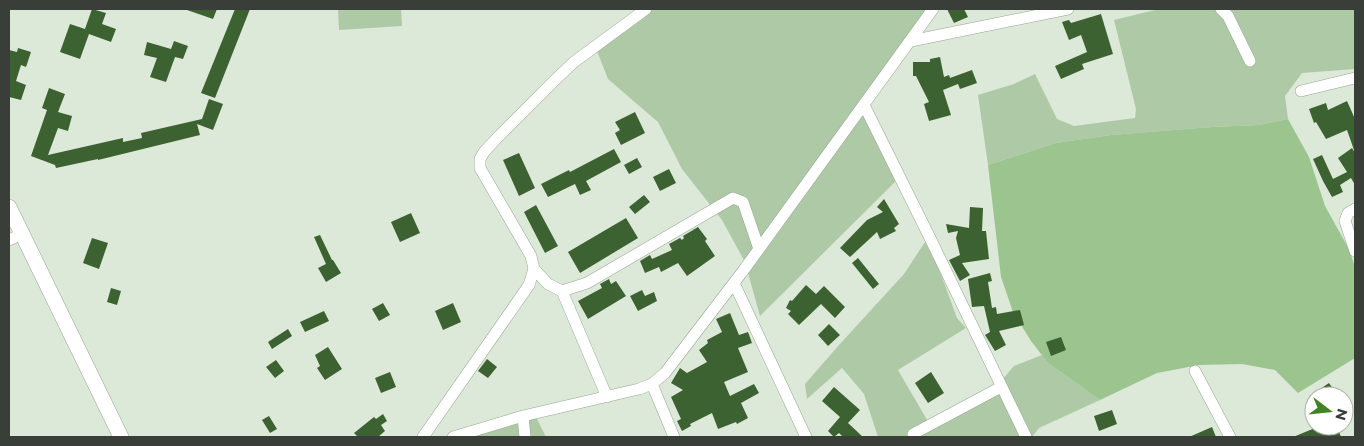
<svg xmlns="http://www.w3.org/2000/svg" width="1364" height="446" font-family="Montserrat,sans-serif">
<rect width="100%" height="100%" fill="#dce9d8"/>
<!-- green -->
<path fill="#aec9a5" d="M338 9H401L402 26 339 30Z
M643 9H932L867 109 898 179 760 316 745 262 722 220 682 169 658 122 608 79 597 51Z
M1159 9H1355V69L1302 73 1285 96 1288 119 1259 125 1212 127 1111 135 1056 143 988 165 978 95 1014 84 1035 74 1057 119 1074 126 1135 118 1136 109 1114 20Z
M925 242 939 269 957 318 966 328 898 370 930 425 1002 380 1014 366 1042 355 1048 363 1100 400 1039 428 1032 437H878L864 394 842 368 807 399 805 384 839 345 904 274Z
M534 413 546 437H470Z"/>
<!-- forest -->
<path fill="#9bc48e" d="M1288 119 1309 157 1325 206 1350 251 1355 268V358L1298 393 1275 370 1242 364 1199 365 1157 373 1100 400 1048 363 1031 341 1013 312 1001 277 988 165 1056 143 1111 135 1212 127 1259 125Z"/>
<!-- building -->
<path fill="#3d6231" d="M92 9 106 13 102 24 116 29 111 42 89 34 80 59 60 52 70 24 85 29Z
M187 9H217L213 19 187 10Z
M235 9H250L215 98 201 93Z
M947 9H964L968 17 954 23Z
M1101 14 1113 54 1082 64 1084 69 1061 79 1055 66 1087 52 1081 35 1069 40 1062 22 1069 20 1071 23Z
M174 41 188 46 183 59 175 57 166 82 150 77 157 58 144 55 147 42 171 49Z
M18 48 31 52 26 67 21 65 16 81 26 85 21 100 9 97V50L17 52Z
M940 57 944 77 949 75 950 78 972 70 977 83 960 89 958 84 943 90 951 115 929 121 924 104 929 102 916 76H913V62H930V59Z
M49 88 65 94 58 112 72 116 68 131 58 128 48 155 123 138V142L142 138 141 133 202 119 209 99 223 104 213 130 197 124 200 135 98 160V159L56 168 55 165 31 156 47 110 42 108Z
M1347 101 1355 119V150H1354L1347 130 1326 139 1316 122 1314 123 1309 109 1326 103 1328 110Z
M635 112 645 133 621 145 615 133 620 130 615 122Z
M1352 148 1355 153V185L1351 178 1340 185 1343 192 1332 197 1323 181 1313 159 1322 155 1333 179 1347 172 1338 158Z
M614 149 621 162 586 181 591 190 580 195 575 184 548 197 541 184 569 170 570 172Z
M519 153 535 188 519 196 503 160Z
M637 158 642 167 629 174 624 165Z
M669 169 676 183 660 191 653 177Z
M644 195 650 202 635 214 629 207Z
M884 199 899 224 894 228 896 231 880 239 877 232 850 257 840 248 867 220 883 212 877 207Z
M536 205 558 246 545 253 524 212Z
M970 207 983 208 982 231H986L989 259 962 263 970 275 960 281 949 260 960 255 956 238 958 231 948 233 946 224 969 228Z
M411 213 420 233 400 242 391 222Z
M626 218 638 238 580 273 568 252Z
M698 227 707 239 705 241 715 256 687 276 678 263 661 272 659 267 645 273 640 261 650 255 652 259 672 250 669 244 680 238 682 240 684 238 683 236Z
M320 235 332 260H333L341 273 326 282 318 268 326 264 314 237Z
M92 238 108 243 99 269 83 263Z
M858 258 879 284 873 289 852 263Z
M990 273 992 281 988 282 992 308 996 307 997 314 1020 310 1024 325 999 331 1006 345 995 351 985 335 990 332 984 306 972 307 968 279Z
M609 279 611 284 616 281 626 296 588 319 578 301 602 288 600 284Z
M806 285 816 294 824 286 845 307 835 318 821 304 799 325 788 314 791 311 786 308 790 300 792 301Z
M111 288 121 291 117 305 107 302Z
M642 290 645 296 654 292 657 301 638 311 630 296Z
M383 303 390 315 379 321 372 309Z
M453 303 461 322 443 330 435 311Z
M324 311 329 321 305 332 300 322Z
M730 313 739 335 748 332 752 343 738 348 748 372 724 382 730 396 754 384 759 393 741 403 748 418 737 424 736 422 718 429 712 413 690 424 691 426 682 431 677 421 681 419 671 397 683 390 671 383 680 368 687 373 707 362 699 350 708 343 707 340 722 332 716 319Z
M829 324 840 335 828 346 818 335Z
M288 329 292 336 272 349 268 342Z
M1061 337 1066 350 1051 356 1046 342Z
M328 347 342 369 325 380 317 368 320 366 315 355Z
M487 359 497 367 488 378 478 371Z
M276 360 284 371 275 378 266 367Z
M390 372 396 387 381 393 375 378Z
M931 372 944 393 928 403 915 383Z
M1329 383 1338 396H1310Z
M834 387 860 410 848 423 863 437H843L839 433 834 437 828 431 840 417 822 401Z
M1112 410 1117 424 1099 431 1094 416Z
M383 414 387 421 381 425 385 431 378 437H358L354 433 374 417 376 419Z
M269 416 277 429 270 433 262 420Z
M1314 426H1337L1341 437H1293L1315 428Z
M1212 427 1216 437H1189Z"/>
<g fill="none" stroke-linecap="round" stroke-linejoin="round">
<!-- minor casing -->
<g stroke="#97a493" stroke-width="12">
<path id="minor" d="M1221 9 1228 16 1250 61
M911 41 1068 9
M1301 91 1355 78
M864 105 931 240 1026 437
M1355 209 1348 213 1345 221 1355 251
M9 240 22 234
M534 269 548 284 562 291 607 397
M734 283 806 437
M562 291 587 283 733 198 743 202 759 249
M1195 371 1230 437
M652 384 674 437
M523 416 525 437
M913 434 1001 387
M423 437 529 285 534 269 531 256 480 168V159L484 152 498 137 555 80 574 62 646 9
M453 437 523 416 639 389 652 384 665 373 743 271 933 9"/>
</g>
<!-- major casing -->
<g stroke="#97a493" stroke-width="16">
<path id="major" d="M9 207 121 437"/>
</g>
<!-- minor -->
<use href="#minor" stroke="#fff" stroke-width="11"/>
<!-- major -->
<use href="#major" stroke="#fff" stroke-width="15"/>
</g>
<!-- border -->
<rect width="1364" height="446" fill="none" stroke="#393e38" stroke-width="20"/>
<!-- north arrow -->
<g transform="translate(1329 411) rotate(106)"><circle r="24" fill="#ffffff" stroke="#b0b2af"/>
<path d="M0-4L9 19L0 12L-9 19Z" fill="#418426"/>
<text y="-8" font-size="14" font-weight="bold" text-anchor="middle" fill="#393e38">N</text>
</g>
</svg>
